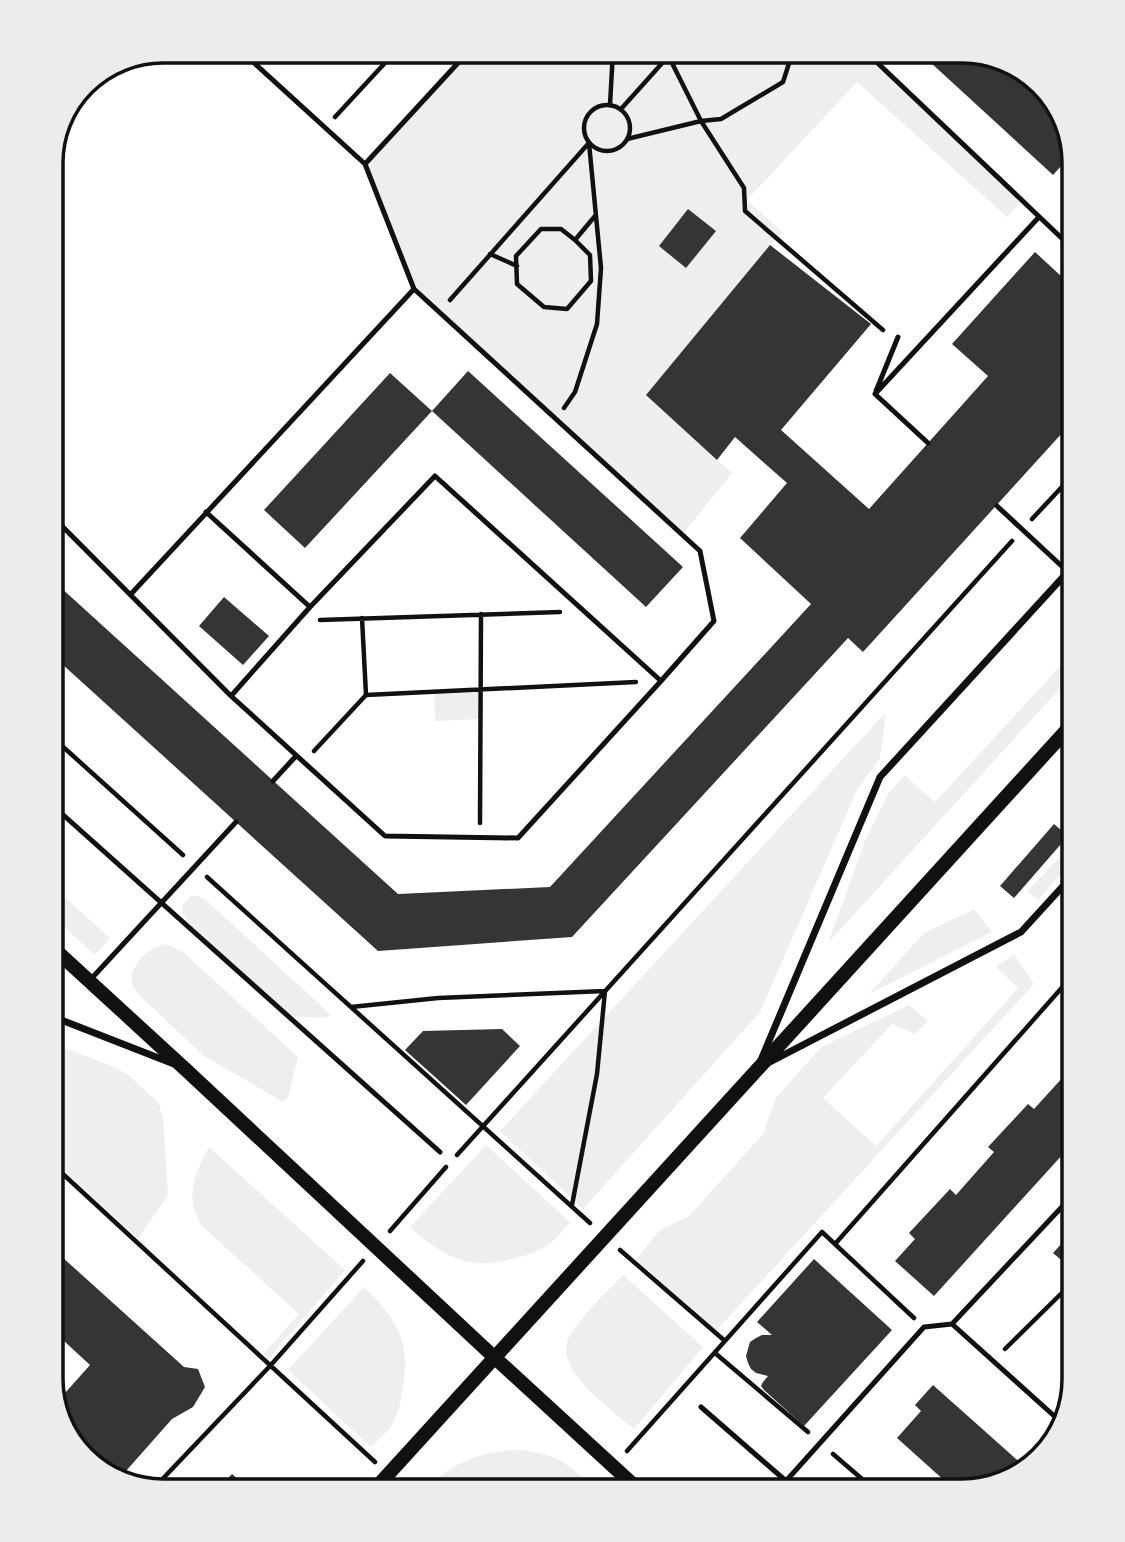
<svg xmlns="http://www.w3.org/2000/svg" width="1125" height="1542" font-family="Lora,serif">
<rect width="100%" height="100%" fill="#fff"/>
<!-- green -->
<path fill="#eee" d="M469 51H865L1022 201 1007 217 857 82 747 200 782 232 646 395 732 473 682 535 414 289 365 164Z
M1064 662 1065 683 828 943 865 841 888 794 904 775 935 802Z
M480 690 481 719 435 721 434 692Z
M886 712 880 758 856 792 760 1012 583 1209 500 1131Z
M1074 841V860L1038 900 1028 891Z
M51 885 110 938 95 955 51 915Z
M191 896H197L206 900 330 1014 326 1018 290 1016 190 925 183 913 182 906Z
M974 909 992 932 869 994 924 933Z
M166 944 182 951 298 1057 288 1097 283 1102 204 1056 140 996C138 994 134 988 133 986 126 968 149 946 166 944Z
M1014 954 1034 984 716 1331 636 1259 660 1230 689 1216 763 1134 776 1098 821 1047 909 1005 928 1021 915 1034 892 1024 823 1098 876 1146 1018 988 996 967Z
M51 1043 114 1067 127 1074 158 1102 163 1117 168 1196 138 1238 51 1158Z
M486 1145 570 1222C563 1229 556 1240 548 1245 538 1252 524 1256 513 1259 469 1271 442 1256 410 1227Z
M209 1147 345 1270 268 1359 263 1354 299 1314 202 1226C184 1198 194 1174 209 1147Z
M623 1275 703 1347 634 1429C613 1411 558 1373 567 1342 574 1322 608 1291 623 1275Z
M364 1287C395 1317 411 1341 403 1386 401 1399 399 1412 393 1423 388 1432 378 1440 371 1447L288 1370Z
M521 1450C556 1455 561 1459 588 1482L579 1491H424C452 1462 481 1451 521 1450Z"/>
<!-- building -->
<path fill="#353535" d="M918 51H969L1017 66 1059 106 1072 154 1053 175Z
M688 209 716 231 686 268 659 246Z
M770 245 871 324 781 430 869 509 988 376 952 344 1035 252 1074 288V420L863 652 848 638 572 937 378 951 51 654V595L59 586 398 894 550 887 811 604 740 538 787 483 735 437 717 460 646 395Z
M468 371 683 567 646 607 432 411Z
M390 373 432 411 305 548 264 510Z
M224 597 269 636 243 665 199 626Z
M1054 824 1068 836 1014 898 1000 886Z
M502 1029 520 1046 466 1105 405 1050 423 1031Z
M1074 1052V1142L934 1296 895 1261 915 1239 909 1233 950 1189 956 1195 994 1152 988 1147 1028 1104 1034 1109 1074 1065 1067 1060Z
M1074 1230V1271L1053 1253Z
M51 1247 184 1367 198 1369 205 1387 193 1407 172 1419 118 1480 106 1476 66 1436 57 1402 90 1365 51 1329Z
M814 1259 892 1330 804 1426 764 1390 761 1386 763 1382 768 1376 756 1373 751 1369 748 1363 746 1356 750 1342 756 1338 762 1335H772L757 1322Z
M933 1385 1026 1468 1019 1476 963 1491H956L897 1438 921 1411 915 1405Z
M232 1474 249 1489 247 1491H216Z"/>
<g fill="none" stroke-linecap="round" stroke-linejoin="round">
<!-- path -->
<path stroke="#111" stroke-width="4.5" d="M666 51 701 121 744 188 745 211 883 330
M584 128a23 23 0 1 1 46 0a23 23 0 1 1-46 0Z
M610 105 613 51
M621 109 673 51
M335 117 396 51
M627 139 701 121 721 119 783 82 793 51
M575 240 590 255 591 281 567 309 544 307 517 284 516 256 541 229H561L575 240 595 216
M490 254 517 266
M450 300 588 144
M564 408 575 392 597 324 601 268 589 143
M1032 519 1074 474
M362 618 366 695 636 682
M320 620 560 612
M51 736 183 855
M314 751 366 695
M480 823 481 614
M207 877 590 1223
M351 1007 438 998 605 991 597 1074 572 1205
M457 1155 1012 541
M51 1163 375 1462
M390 1231 446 1167
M835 1244 1074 974
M620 1250 725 1341
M1005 1349 1074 1281
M715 1353 808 1432
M627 1451 822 1232 914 1318
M833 1454 876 1491
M152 1490 270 1366 363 1261
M592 1491 601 1481"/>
<!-- service -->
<path stroke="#111" stroke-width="5" d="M241 51 365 164 414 289 700 551 714 621 661 681
M865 51 1071 247 1074 244
M365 164 469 51
M876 391 898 337
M928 443 875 394 1039 217
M997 506 1068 572
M51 515 231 696 385 836 518 838 661 681 435 476 310 607 206 512
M131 594 414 289
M231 696 310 607
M273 781 296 756
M51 804 440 1152
M91 979 236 822
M952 1324 1062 1423
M701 1407 786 1481 924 1327 952 1324 1074 1194"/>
<!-- minor -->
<path stroke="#111" stroke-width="7" d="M51 1016 174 1064
M761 1060 880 777 1074 565
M768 1063 1021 932 1074 874"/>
<!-- secondary -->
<path stroke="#111" stroke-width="14" d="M51 946 184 1068 494 1357 640 1491
M373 1491 1074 722"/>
</g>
<!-- crop -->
<path d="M0 0H1125V1542H0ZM163 63H962A100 100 0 0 1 1062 163V1379A100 100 0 0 1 962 1479H163A100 100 0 0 1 63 1379V163A100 100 0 0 1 163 63Z" fill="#ececec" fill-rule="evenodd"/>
<path fill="none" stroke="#111" stroke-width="3.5" d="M163 63H962A100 100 0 0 1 1062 163V1379A100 100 0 0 1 962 1479H163A100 100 0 0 1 63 1379V163A100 100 0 0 1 163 63Z"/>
</svg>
